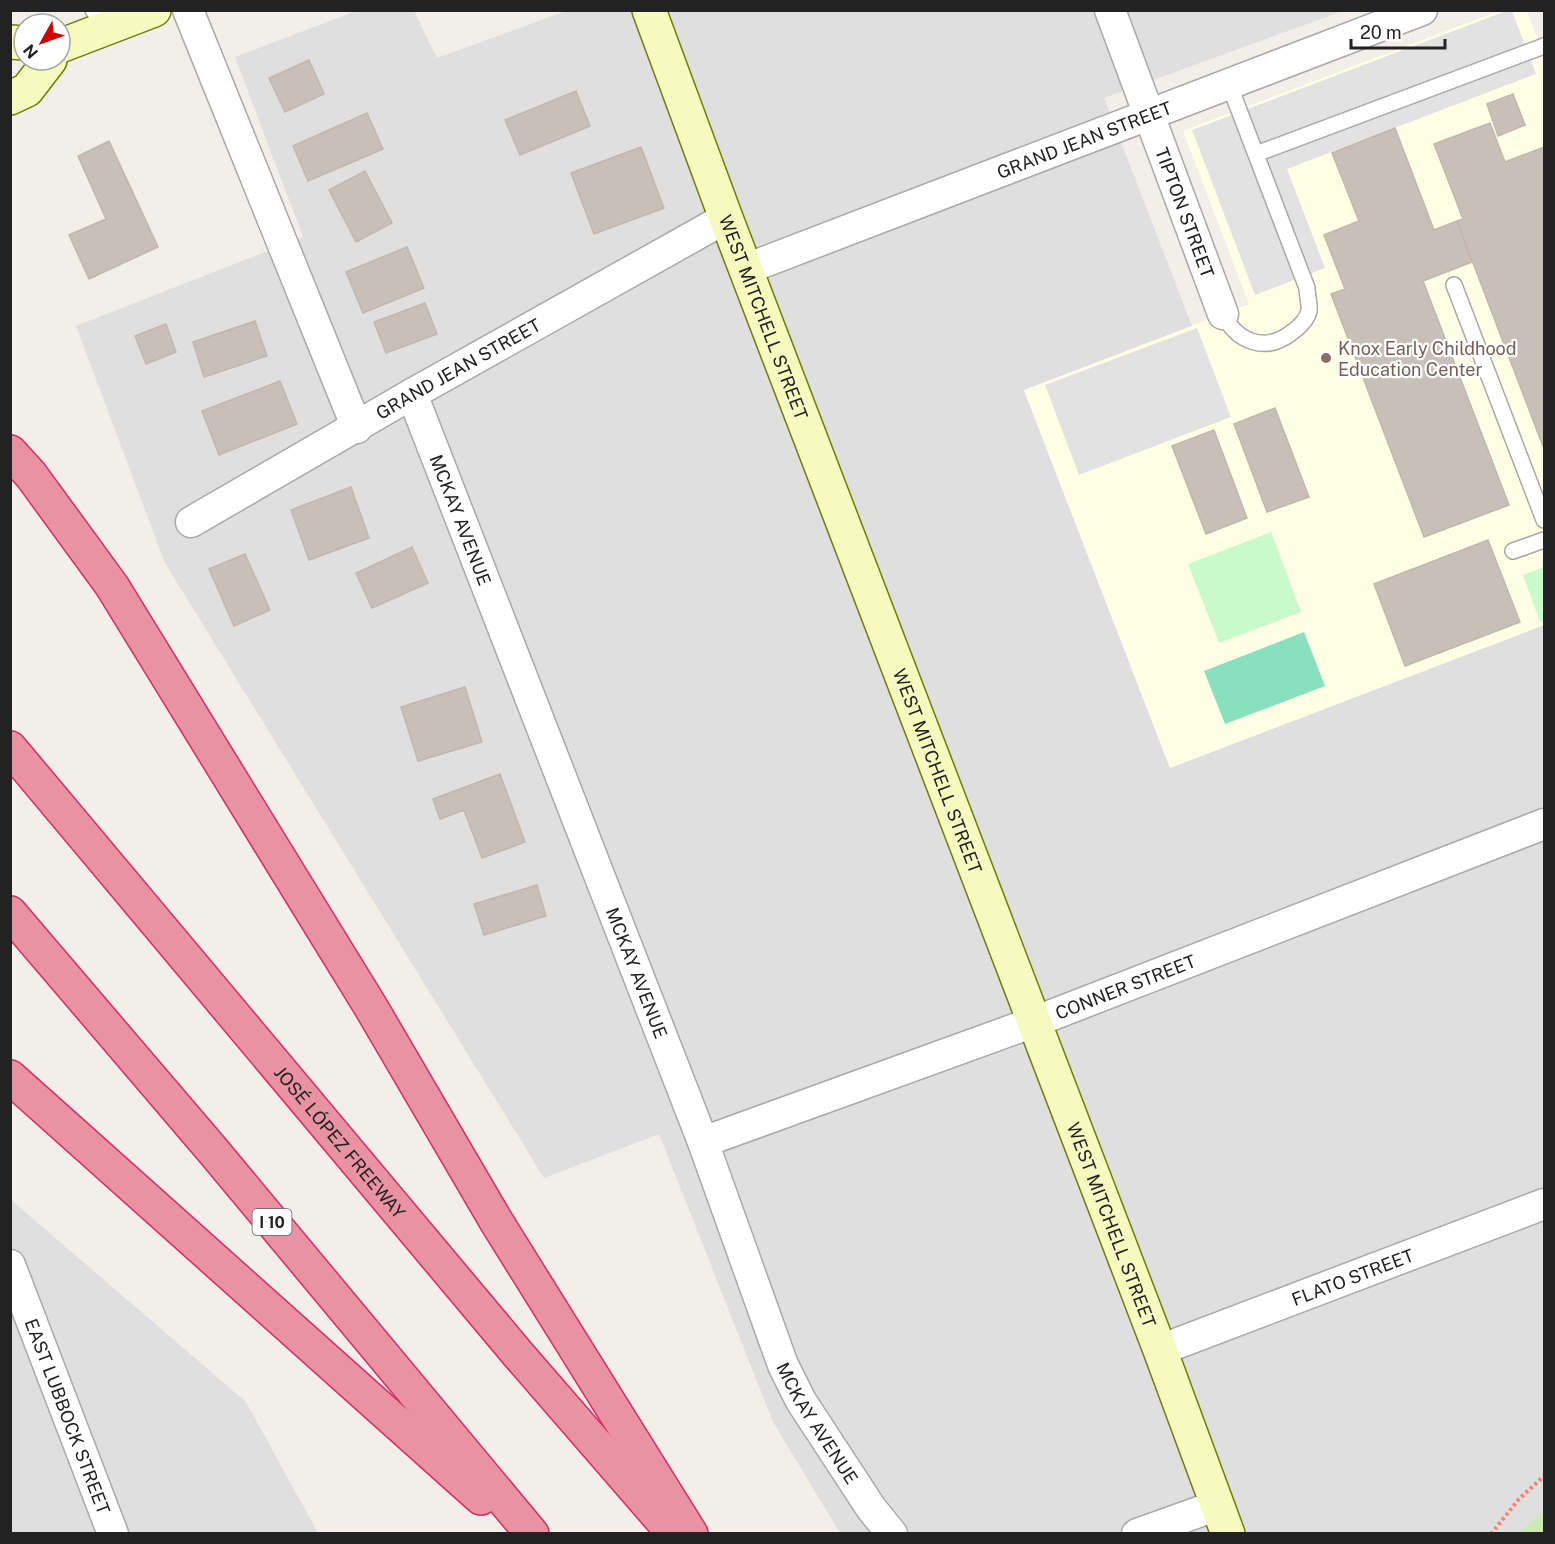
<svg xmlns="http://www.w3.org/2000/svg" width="1555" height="1544" font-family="'Public Sans',sans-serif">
<rect width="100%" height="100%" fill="#f2efe9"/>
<!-- residential -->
<path fill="#e0dfdf" d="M356 11H414L437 58 566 11H1343L1104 98 1192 326 1024 391 1170 768 1544 625V1511L1518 1534 840 1533 773 1422 659 1134 544 1178 165 563 76 326 303 237 235 57Z
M10 1199 246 1402 318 1533H11Z"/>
<!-- education -->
<path fill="#ffffe5" d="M1499 11H1527L1544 57V625L1170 768 1024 390 1249 304 1183 131Z"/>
<!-- grass -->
<path fill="#cdebb0" d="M1544 1511V1533H1518Z"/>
<!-- park -->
<path fill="#c8facc" d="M1271 532 1301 612 1219 643 1188 564Z
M1544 567V620L1540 622 1523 575Z"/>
<!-- pitch -->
<path fill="#88e0be" d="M1304 632 1325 686 1225 724 1204 671Z"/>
<!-- parking -->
<path fill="#e2e2e2" d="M1506 11H1512L1536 74 1287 169 1325 268 1255 295 1192 130Z
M1197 328 1231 417 1079 475 1045 385Z"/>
<!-- building -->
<path fill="#c7bfb8" stroke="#c4b6ab" stroke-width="1.5" d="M309 60 324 94 285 112 269 78Z
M576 91 590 126 520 155 505 120Z
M1513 94 1525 125 1498 136 1487 104Z
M367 113 383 149 308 181 293 146Z
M1490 123 1505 162 1544 147V449L1457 221 1463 219 1434 144Z
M1395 128 1434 230 1457 221 1472 262 1423 281 1509 505 1424 537 1331 294 1345 289 1324 235 1359 221 1332 153Z
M109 141 158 247 89 279 69 235 106 219 78 156Z
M641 147 664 208 594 234 571 173Z
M365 171 392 223 356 242 329 190Z
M407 247 424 288 363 313 346 272Z
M425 303 437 334 386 353 374 322Z
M255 321 267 356 204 377 193 342Z
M166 324 176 352 146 364 135 336Z
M280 381 297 424 219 455 202 411Z
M1275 408 1309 497 1267 512 1234 424Z
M1214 430 1247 518 1206 534 1172 446Z
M351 487 369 538 309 560 291 510Z
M1488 540 1520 622 1405 666 1374 584Z
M412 547 428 583 372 608 356 573Z
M245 554 270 610 234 626 209 569Z
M465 687 482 742 418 761 401 707Z
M500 774 525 842 482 858 464 810 440 819 433 799Z
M537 885 546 916 484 935 474 904Z"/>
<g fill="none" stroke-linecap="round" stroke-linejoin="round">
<!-- lane casing -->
<g stroke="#a9a9a9" stroke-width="18">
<path id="lane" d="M93 10 106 29
M1256 154 1544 46
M1454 285 1544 520
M1223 314C1237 342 1265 353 1291 333 1298 328 1307 320 1309 311 1310 305 1307 295 1307 288L1229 84
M1513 551 1544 540"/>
</g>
<!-- street casing -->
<g stroke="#a9a9a9" stroke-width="33">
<g id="street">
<path d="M188 10 357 428"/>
<path id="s1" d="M1110 10 1223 314"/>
<path id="s2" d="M746 269 1422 10"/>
<path id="s3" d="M412 394 703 1142 783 1365 801 1401 871 1508 892 1534"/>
<path id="s4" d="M191 522 412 394 726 218"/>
<path id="s5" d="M703 1142 1034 1022 1544 824"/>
<path id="s6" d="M10 1265 113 1534"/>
<path id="s7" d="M1160 1350 1544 1204"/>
<path d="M1137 1534 1218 1505"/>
</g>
</g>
<!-- secondary casing -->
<g stroke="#707d05" stroke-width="36">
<g id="secondary">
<path id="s8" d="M649 10 726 218 1160 1350 1228 1534"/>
<path d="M10 42 24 43"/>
<path d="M60 46 154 10"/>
<path d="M10 98 27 90 50 60"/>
</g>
</g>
<!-- highway casing -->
<g stroke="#dc2a67" stroke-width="36">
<g id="highway">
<path d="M10 452 31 475 112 586 372 1009 496 1221 691 1534"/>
<path id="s9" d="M10 748 517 1353 667 1526"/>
<path d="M10 913 214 1152 532 1534"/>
<path d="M10 1077 481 1498"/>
</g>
</g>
<!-- path -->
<path stroke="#fa8072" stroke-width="4" stroke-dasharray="3 3" stroke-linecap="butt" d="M1491 1534 1519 1499 1544 1476"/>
<!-- lane -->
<use href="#lane" stroke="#fff" stroke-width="15"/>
<!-- street -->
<use href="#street" stroke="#fff" stroke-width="30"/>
<!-- secondary -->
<use href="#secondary" stroke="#f7fabf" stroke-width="33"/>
<!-- highway -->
<use href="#highway" stroke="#e892a2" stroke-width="33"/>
</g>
<!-- markers -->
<circle fill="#8d6e63" stroke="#fff" stroke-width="2" cx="1326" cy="358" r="6"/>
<g text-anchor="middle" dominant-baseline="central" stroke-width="4.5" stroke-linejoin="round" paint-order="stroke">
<!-- shield labels -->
<rect fill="#fff" stroke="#646464" stroke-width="1.5" x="252.5" y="1209" width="39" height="26" rx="4.5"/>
<g font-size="16" font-weight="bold" fill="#222">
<text x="272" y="1222">I 10</text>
</g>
<!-- street labels -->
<g font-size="18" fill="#222" stroke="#fff">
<text stroke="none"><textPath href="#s2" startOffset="362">GRAND JEAN STREET</textPath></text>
<text stroke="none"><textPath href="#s1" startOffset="216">TIPTON STREET</textPath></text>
<text stroke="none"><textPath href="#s8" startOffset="328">WEST MITCHELL STREET</textPath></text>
<text stroke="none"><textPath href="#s4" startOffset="308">GRAND JEAN STREET</textPath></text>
<text stroke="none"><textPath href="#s3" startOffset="135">MCKAY AVENUE</textPath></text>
<text stroke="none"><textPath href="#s8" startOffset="814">WEST MITCHELL STREET</textPath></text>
<text stroke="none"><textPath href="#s3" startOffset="621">MCKAY AVENUE</textPath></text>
<text stroke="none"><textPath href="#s5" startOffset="450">CONNER STREET</textPath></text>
<text stroke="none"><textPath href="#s9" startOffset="514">JOSÉ LÓPEZ FREEWAY</textPath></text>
<text stroke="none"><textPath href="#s8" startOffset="1300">WEST MITCHELL STREET</textPath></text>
<text stroke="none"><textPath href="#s7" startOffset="206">FLATO STREET</textPath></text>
<text stroke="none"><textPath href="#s6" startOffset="162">EAST LUBBOCK STREET</textPath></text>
<text stroke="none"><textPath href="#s3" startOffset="1107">MCKAY AVENUE</textPath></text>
</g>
<!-- education labels -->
<g font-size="18" fill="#785e54" stroke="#fff" text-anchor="start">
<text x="1338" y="348">Knox Early Childhood<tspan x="1338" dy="21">Education Center</tspan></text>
</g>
</g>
<!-- border -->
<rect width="1555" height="1544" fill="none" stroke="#222222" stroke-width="24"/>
<!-- north arrow -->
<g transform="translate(42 42) rotate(230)"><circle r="28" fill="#ffffff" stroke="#a7a7a7" stroke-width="1.5"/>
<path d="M0-4.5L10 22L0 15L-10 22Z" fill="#d40000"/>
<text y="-9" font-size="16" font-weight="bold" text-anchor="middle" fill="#222222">N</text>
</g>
<!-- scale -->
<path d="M1351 39v9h94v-9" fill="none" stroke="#222222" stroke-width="3"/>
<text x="1360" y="39" font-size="18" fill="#222222" stroke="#ffffff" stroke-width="4.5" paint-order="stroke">20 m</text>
</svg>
